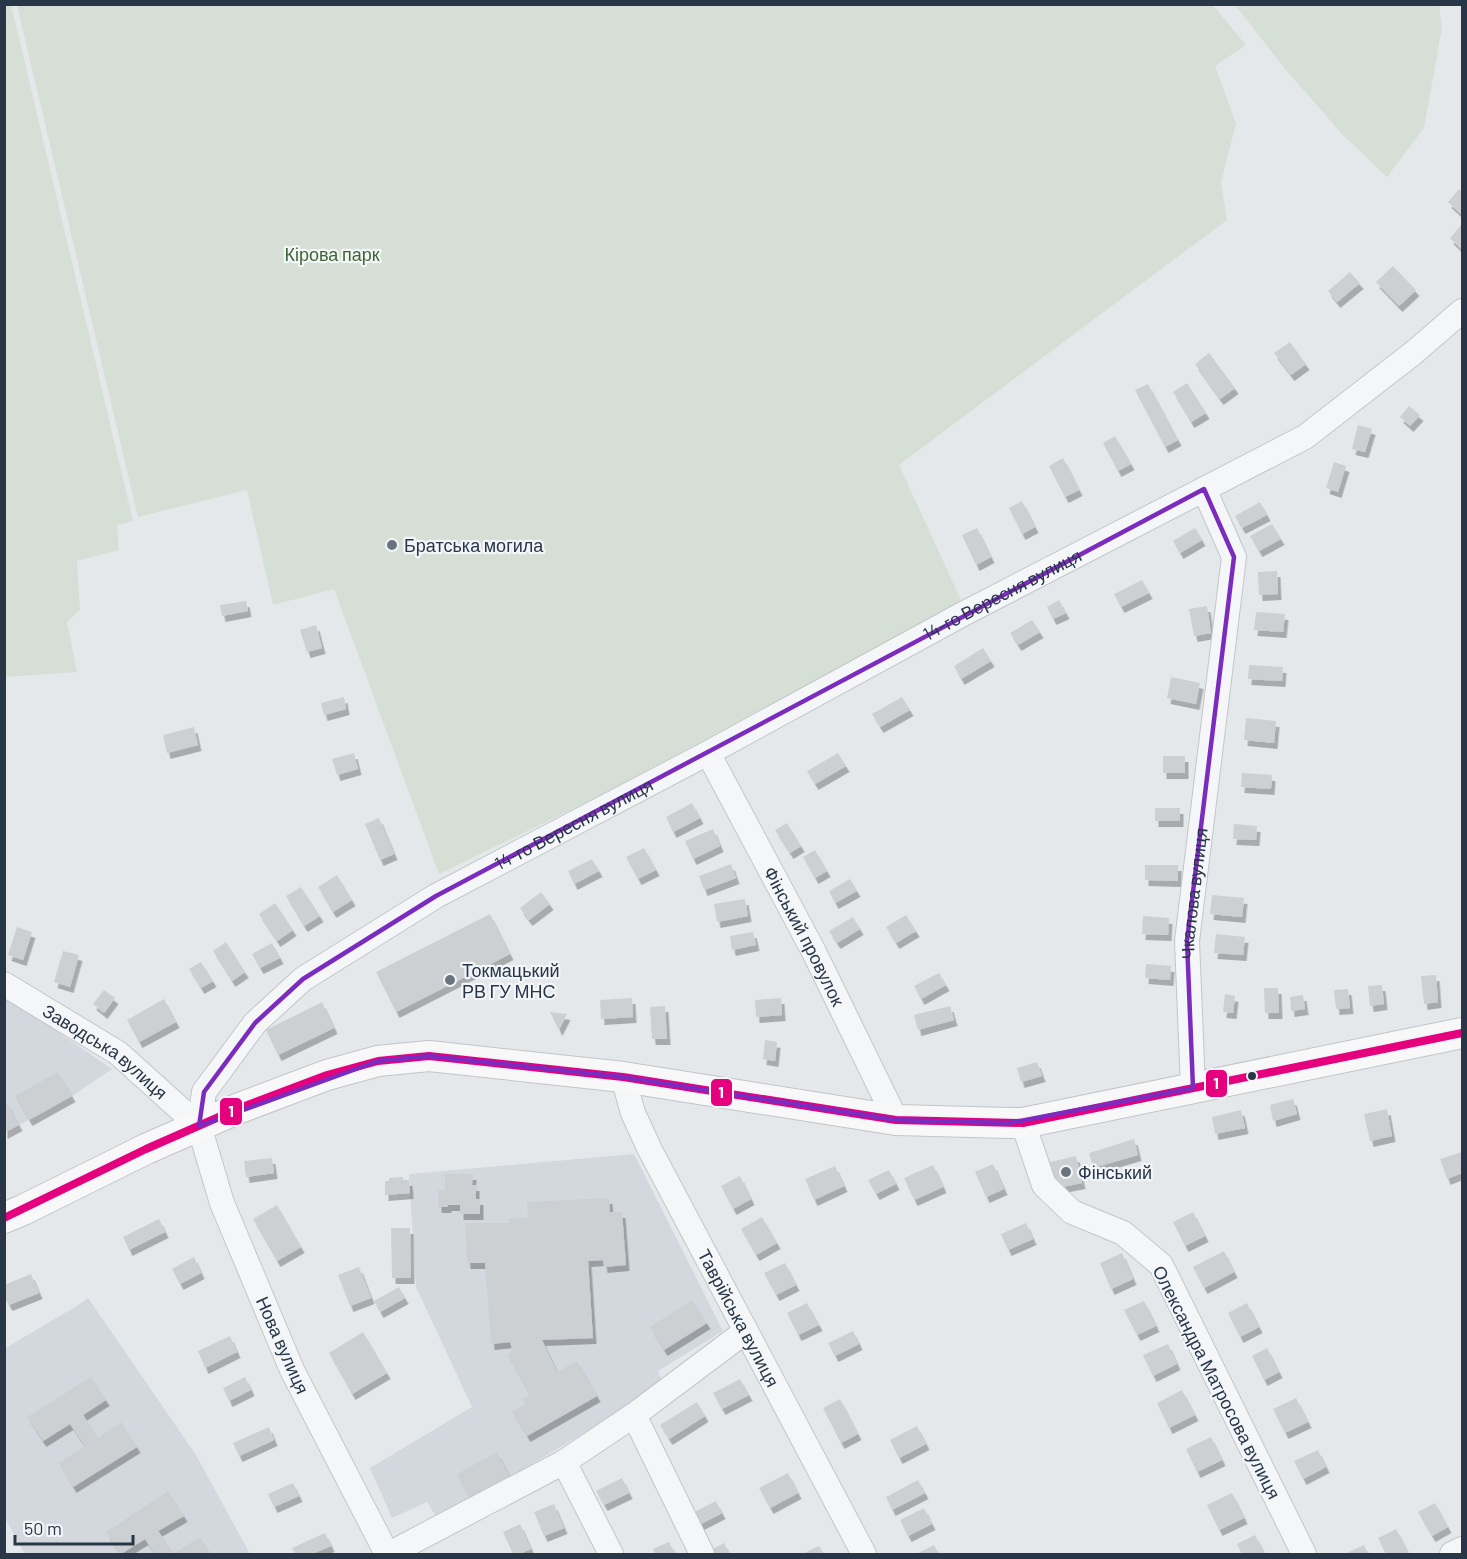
<svg xmlns="http://www.w3.org/2000/svg" width="1467" height="1559" font-family="Barlow,sans-serif">
<defs>
<filter id="shadow"><feDropShadow dx="3.5" dy="6" stdDeviation="0" flood-color="#0004"/></filter>
</defs>
<rect width="100%" height="100%" fill="#e5e8eb"/>
<!-- built -->
<path fill="#d3d7de" d="M4 998 19 1005 112 1069 72 1096 5 1133Z
M634 1154 723 1331 658 1371 664 1385 438 1520 427 1502 392 1518 370 1468 472 1407 416 1287 409 1174Z
M88 1298 196 1455 250 1554H25L5 1518 4 1349 80 1304Z"/>
<!-- green -->
<path fill="#d6dfd5" d="M11 4 133 521 117 525 119 550 77 561 80 610 67 622 77 672 5 677 4 5Z
M1212 4 1246 45 1215 66 1236 124 1221 182 1227 220 899 465 962 602 593 799 439 874 334 589 273 605 247 490 138 517 17 5Z
M1235 5H1439L1442 28 1424 128 1387 177 1342 134 1285 69Z"/>
<!-- building -->
<path fill="#cdd0d3" filter="url(#shadow)" d="M1459 189 1462 192V215L1448 202Z
M1462 224V250L1450 238Z
M1393 266 1416 290 1399 306 1376 282Z
M1350 272 1360 283 1337 302 1328 291Z
M1290 342 1306 364 1291 375 1274 353Z
M1209 353 1235 388 1220 399 1195 364Z
M1187 383 1206 413 1191 422 1173 392Z
M1148 384 1178 440 1165 447 1135 390Z
M1409 406 1420 415 1410 426 1400 417Z
M1358 425 1372 429 1365 452 1352 449Z
M1115 436 1131 464 1118 471 1103 443Z
M1063 458 1079 490 1065 497 1049 466Z
M1334 462 1346 466 1338 492 1326 488Z
M1022 501 1035 527 1022 534 1009 508Z
M1260 502 1267 515 1242 528 1235 516Z
M1272 524 1281 539 1259 551 1250 536Z
M977 528 991 557 976 565 962 535Z
M1195 528 1202 540 1180 553 1173 541Z
M1277 571 1278 594 1259 595 1258 572Z
M1142 580 1149 593 1121 607 1114 594Z
M1059 600 1066 613 1053 619 1047 607Z
M246 601 248 611 222 616 220 605Z
M1207 606 1211 633 1194 636 1189 609Z
M1256 612 1285 614 1283 632 1254 630Z
M1032 620 1040 632 1018 645 1010 633Z
M316 625 322 648 307 652 300 630Z
M983 648 991 661 961 679 954 666Z
M1249 665 1283 667 1282 681 1248 679Z
M1171 677 1200 683 1196 704 1167 698Z
M344 697 346 709 324 715 321 703Z
M902 697 910 710 880 727 872 714Z
M1246 718 1276 721 1274 743 1244 740Z
M194 727 198 745 167 753 163 735Z
M354 753 358 769 337 775 332 759Z
M838 753 846 766 815 784 807 771Z
M1163 756H1185V773H1163Z
M1242 773 1272 775 1271 789 1241 787Z
M692 803 700 818 673 832 666 817Z
M1155 808H1180V821H1155Z
M379 818 394 854 380 860 365 824Z
M787 823 801 846 790 853 775 830Z
M1234 824 1257 826 1256 840 1233 839Z
M713 829 720 846 693 859 685 841Z
M644 848 656 870 638 879 626 857Z
M815 850 827 871 815 878 803 857Z
M592 859 599 871 574 884 568 871Z
M731 864 736 878 704 890 699 876Z
M1145 865H1178V881L1145 880Z
M337 875 352 900 333 912 318 887Z
M850 879 857 891 835 903 829 891Z
M301 887 320 916 304 926 286 896Z
M541 892 550 904 529 920 520 908Z
M1212 895 1244 898 1242 917 1210 914Z
M745 899 748 916 717 922 714 904Z
M275 903 293 930 277 941 259 914Z
M490 914 510 954 396 1012 376 972Z
M906 915 916 931 896 943 886 927Z
M1143 916 1169 918 1168 935 1142 934Z
M853 917 860 929 837 943 829 931Z
M17 927 32 932 23 960 8 955Z
M753 932 756 945 732 950 730 936Z
M1216 934 1245 937 1243 955 1214 953Z
M226 942 245 972 232 981 213 951Z
M272 943 280 958 260 968 252 954Z
M63 951 79 955 70 987 54 982Z
M201 962 213 981 201 988 189 969Z
M1146 964 1171 966 1170 980 1145 978Z
M939 973 946 985 921 999 914 986Z
M1436 975 1438 1002 1424 1004 1421 976Z
M1382 985 1384 1004 1370 1006 1368 986Z
M1264 988H1278L1279 1013H1265Z
M1348 989 1350 1008 1336 1009 1334 990Z
M104 990 115 998 104 1013 93 1004Z
M1225 994 1235 996 1233 1013 1223 1012Z
M1303 995 1305 1009 1291 1011 1290 997Z
M632 998 633 1017 601 1019 600 1000Z
M781 998 782 1015 756 1017 755 1000Z
M164 999 176 1022 139 1042 127 1020Z
M322 1002 334 1028 278 1055 266 1030Z
M665 1006 667 1039H652L650 1007Z
M950 1006 954 1020 918 1030 914 1015Z
M550 1012 567 1014 559 1030Z
M765 1040 777 1042 775 1061 763 1059Z
M1037 1062 1042 1076 1021 1082 1017 1068Z
M58 1072 72 1096 29 1120 15 1096Z
M1293 1099 1297 1114 1273 1121 1270 1105Z
M7 1103 19 1125 4 1133V1105Z
M1387 1109 1392 1136 1370 1141 1364 1114Z
M1241 1110 1245 1128 1215 1134 1212 1117Z
M1134 1139 1138 1155 1093 1168 1089 1153Z
M1462 1152V1173L1447 1179 1440 1159Z
M1076 1156 1082 1183 1056 1188 1050 1162Z
M272 1158 274 1173 246 1177 244 1161Z
M993 1164 1004 1189 986 1197 975 1172Z
M933 1165 943 1187 914 1200 904 1178Z
M835 1166 844 1186 814 1200 805 1179Z
M889 1170 896 1184 876 1194 868 1180Z
M445 1174H473L472 1185H476V1199H480V1214H460V1205H448V1207H438V1190H445Z
M740 1176 751 1199 733 1209 721 1186Z
M403 1177V1180H409L410 1193 385 1195V1181H389V1178Z
M609 1198 610 1212H622L626 1265 604 1267 603 1260 588 1261 593 1338 542 1340 557 1372 577 1361 597 1396 527 1436 512 1411 525 1405 522 1399 530 1395 507 1354 513 1352 510 1342 491 1344 485 1263H467L465 1223H510L509 1219 528 1217 527 1202Z
M277 1205 301 1247 277 1261 253 1219Z
M1193 1212 1205 1236 1185 1246 1173 1222Z
M762 1217 777 1243 756 1255 741 1229Z
M159 1219 165 1232 129 1250 123 1237Z
M1026 1223 1033 1239 1008 1250 1001 1234Z
M391 1228H410L411 1278H392Z
M1224 1251 1234 1272 1204 1288 1193 1267Z
M1122 1253 1133 1279 1111 1289 1100 1263Z
M194 1257 201 1273 180 1284 172 1269Z
M785 1263 796 1285 776 1295 764 1273Z
M359 1267 371 1298 350 1306 338 1275Z
M31 1274 39 1293 9 1305 4 1296V1285Z
M399 1287 405 1298 380 1312 374 1301Z
M692 1300 707 1323 664 1350 650 1327Z
M1144 1301 1156 1326 1137 1335 1124 1310Z
M807 1303 819 1325 798 1335 787 1313Z
M1247 1303 1259 1327 1240 1337 1228 1313Z
M853 1331 859 1344 835 1356 828 1343Z
M363 1332 387 1373 352 1394 329 1353Z
M230 1336 237 1352 205 1368 198 1351Z
M1168 1344 1177 1364 1153 1376 1143 1355Z
M1267 1348 1279 1372 1264 1380 1252 1356Z
M91 1377 106 1400 83 1415 98 1438 121 1422 137 1447 73 1487 59 1463 85 1446 70 1424 43 1441 27 1417Z
M245 1377 251 1390 229 1401 223 1388Z
M740 1379 749 1395 722 1409 713 1393Z
M1182 1390 1195 1415 1169 1428 1157 1403Z
M1296 1398 1308 1422 1285 1433 1273 1409Z
M840 1399 858 1434 841 1443 823 1408Z
M697 1402 705 1416 669 1439 660 1425Z
M917 1426 926 1444 899 1458 890 1440Z
M269 1427 274 1440 239 1456 233 1443Z
M1211 1437 1222 1460 1197 1472 1186 1449Z
M1318 1450 1326 1467 1303 1479 1294 1461Z
M497 1452 510 1478 470 1499 457 1474Z
M788 1473 798 1493 770 1508 759 1488Z
M622 1478 629 1493 604 1505 596 1491Z
M918 1480 925 1493 892 1510 886 1497Z
M293 1483 299 1496 274 1507 268 1494Z
M168 1491 184 1516 158 1531 174 1553 200 1537 210 1554H155L145 1539 121 1554 106 1532Z
M1232 1493 1244 1518 1219 1530 1207 1505Z
M716 1501 722 1513 699 1525 692 1513Z
M1435 1503 1448 1527 1432 1536 1418 1512Z
M554 1504 564 1528 544 1536 534 1512Z
M924 1508 932 1524 908 1536 900 1520Z
M520 1524 531 1549 519 1554H513L503 1532Z
M1396 1529 1409 1554H1386L1378 1538Z
M325 1533 331 1546 312 1554H295L292 1548Z
M1255 1535 1265 1554H1242L1237 1544Z
M669 1542 675 1554H655L653 1549Z
M724 1543 730 1554H714L711 1550Z
M934 1545 939 1554H916Z
M1364 1545 1368 1554H1345Z
M819 1546 824 1554H802Z"/>
<g fill="none" stroke-linecap="round" stroke-linejoin="round">
<!-- minor casing -->
<g stroke="#c3c6c9" stroke-width="26">
<g id="minor">
<path id="s1" d="M708 753 814 952 896 1120"/>
<path id="s2" d="M4 984 118 1053 199 1126"/>
<path id="s3" d="M623 1077 633 1113 650 1150 864 1554"/>
<path id="s4" d="M1193 1088 1187 941 1234 557 1204 489"/>
<path d="M1023 1123 1044 1185 1072 1212 1123 1233 1161 1265 1304 1554"/>
<path d="M634 1415 702 1554"/>
<path d="M564 1462 611 1554"/>
<path id="s5" d="M387 1554 292 1370 222 1203 199 1126 204 1092 255 1023 303 979 436 896 708 753 963 614 1305 437 1412 354 1462 311"/>
<path d="M389 1554 564 1462 634 1415 746 1331"/>
<path d="M1452 1554 1462 1549"/>
</g>
</g>
<!-- major casing -->
<g stroke="#c1c5c9" stroke-width="32">
<path id="major" d="M4 1218 23 1210 146 1149 237 1109 327 1075 378 1061 429 1056 623 1077 896 1120 1009 1123H1023L1462 1033"/>
</g>
<!-- minor -->
<use href="#minor" stroke="#f4f6f7" stroke-width="24"/>
<!-- major -->
<use href="#major" stroke="#f8f8f9" stroke-width="30"/>
<!-- bus-1 casing -->
<g stroke="#f3f6f9" stroke-width="12">
<path id="bus-1" d="M4 1218 146 1149 237 1109 327 1075 378 1061 429 1056 623 1077 896 1120 1023 1123 1462 1033"/>
</g>
<!-- bus-1 -->
<use href="#bus-1" stroke="#e5007d" stroke-width="8"/>
</g>
<!-- marked area -->
<path fill="none" stroke="#7b2cbf" stroke-width="4.5" stroke-linejoin="round" d="M1204 489 1234 557 1187 941 1193 1088 1009 1123 896 1120 623 1077 429 1056 378 1061 199 1126 204 1092 255 1023 303 979 436 896Z"/>
<!-- markers -->
<g fill="#6a7480" stroke="#f3f6f9" stroke-width="2">
<circle cx="392" cy="545" r="6"/>
<circle cx="450" cy="980" r="6"/>
<circle cx="1066" cy="1172" r="6"/>
</g>
<circle fill="#283647" stroke="#f3f6f9" stroke-width="2" cx="1252" cy="1076" r="5"/>
<g text-anchor="middle" dominant-baseline="central" stroke-width="4.5" stroke-linejoin="round" paint-order="stroke">
<!-- park labels -->
<g font-size="18" fill="#406534" stroke="#f3f6f9">
<text x="332" y="254">Кірова парк</text>
</g>
<!-- poi labels -->
<g font-size="18" fill="#283647" stroke="#f3f6f9" text-anchor="start">
<text x="404" y="545">Братська могила</text>
<text x="462" y="970">Токмацький<tspan x="462" dy="21">РВ ГУ МНС</tspan></text>
<text x="1078" y="1172">Фінський</text>
</g>
<!-- street labels -->
<g font-size="18" fill="#283647" stroke="#f3f6f9">
<text stroke="none"><textPath href="#s5" startOffset="1452">14-го Вересня вулиця</textPath></text>
<text stroke="none"><textPath href="#s5" startOffset="966">14-го Вересня вулиця</textPath></text>
<text stroke="none"><textPath href="#s4" startOffset="195">Чкалова вулиця</textPath></text>
<text stroke="none"><textPath href="#s1" startOffset="207">Фінський провулок</textPath></text>
<text stroke="none"><textPath href="#s2" startOffset="122">Заводська вулиця</textPath></text>
<text stroke="none"><textPath href="#s3" startOffset="268">Таврійська вулиця</textPath></text>
<text transform="translate(283 1345) rotate(66)">Нова вулиця</text>
<text transform="translate(1217 1382) rotate(63)">Олександра Матросова вулиця</text>
</g>
</g>
<g stroke="#f3f6f9" stroke-width="2">
<rect x="1205" y="1069" width="23" height="29" rx="6" fill="#e5007d"/>
<rect x="710" y="1078" width="23" height="29" rx="6" fill="#e5007d"/>
<rect x="219" y="1097" width="24" height="29" rx="6" fill="#e5007d"/>
</g>
<g font-size="16" text-anchor="middle" font-weight="bold" fill="#fff">
<text x="1216" y="1089">1</text>
<text x="721" y="1098">1</text>
<text x="231" y="1117">1</text>
</g>
<!-- border -->
<rect width="1467" height="1559" fill="none" stroke="#283647" stroke-width="12"/>
<!-- scale -->
<path d="M15 1535v9h118v-9" fill="none" stroke="#283647" stroke-width="3"/>
<text x="24" y="1535" font-size="18" fill="#283647" stroke="#f3f6f9" stroke-width="4.5" paint-order="stroke">50 m</text>
</svg>
